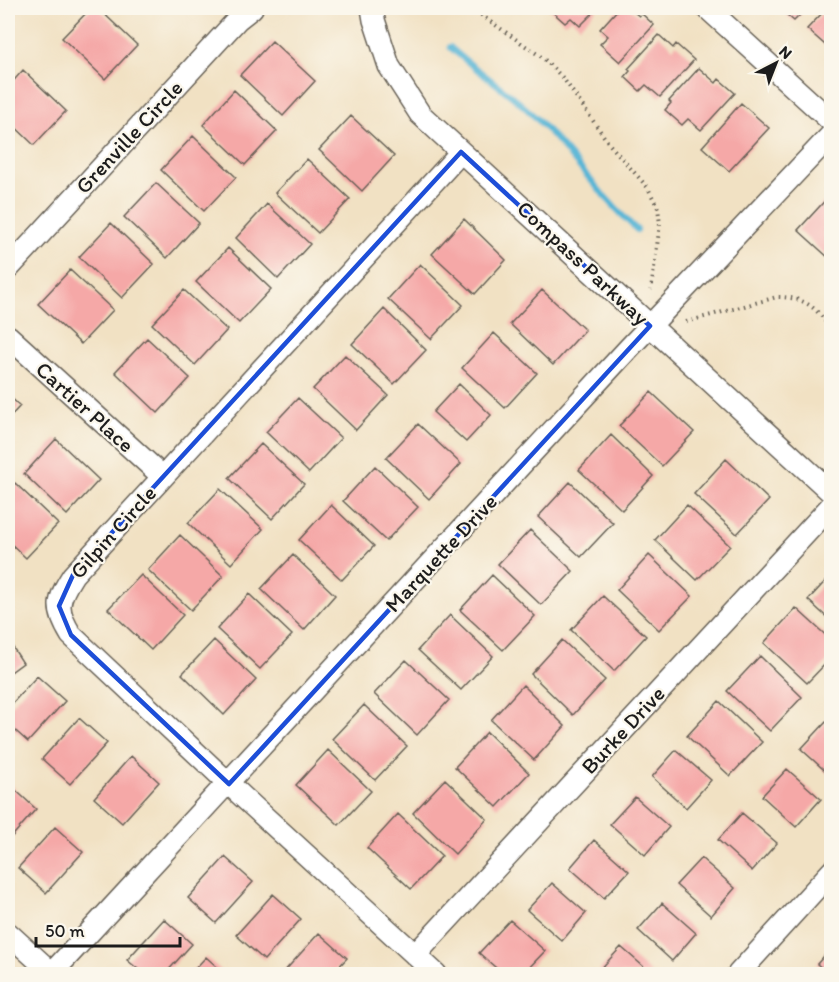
<svg xmlns="http://www.w3.org/2000/svg" width="839" height="982" font-family="Itim,sans-serif">
<rect width="100%" height="100%" fill="#fbf7ec"/>
<filter id="ink" filterUnits="userSpaceOnUse"><feTurbulence type="fractalNoise" baseFrequency=".0167" numOctaves="2"/><feDisplacementMap in="SourceGraphic" scale="12" xChannelSelector="R" yChannelSelector="G"/><feConvolveMatrix kernelMatrix="1 2 1 2 8 2 1 2 1" color-interpolation-filters="sRGB"/></filter>
<filter id="wash" filterUnits="userSpaceOnUse"><feTurbulence type="fractalNoise" baseFrequency=".008" numOctaves="4" result="noise"/><feDisplacementMap in="SourceGraphic" scale="24" xChannelSelector="R" yChannelSelector="G"/><feGaussianBlur stdDeviation="1.35" result="paint"/><feColorMatrix in="noise" values="0 0 0 0 0 0 0 0 0 0 0 0 0 0 0 0 0 1.4 0 .05"/><feComposite in="paint" operator="in"/></filter>
<g filter="url(#wash)">
<rect width="100%" height="100%" fill="#f1e1c3"/>
<g fill="none" stroke-linecap="round" stroke-linejoin="round">
<!-- stream -->
<path stroke="#57b5d5" stroke-width="6" d="M450 47C477 72 510 91 535 117 571 154 600 195 637 230"/>
</g>
<g id="blocks">
<!-- building -->
<path fill="#f5a8a7" d="M91 8H98L137 45 105 79 62 38Z
M548 8H598L580 26 571 18 565 23Z
M619 8H629L639 16 642 14 654 25 620 62 600 44 608 36 600 29Z
M779 8H807L794 21Z
M827 8H832V51L807 29Z
M659 35 673 48 676 44 694 60 660 97 646 85 640 91 625 77 630 71 628 69Z
M272 41 315 81 283 116 240 75Z
M699 68 716 83 719 79 735 93 701 130 688 119 682 125 665 110 671 103 669 101Z
M23 70 66 111 34 145 8 120V87Z
M234 90 277 131 245 165 203 125Z
M741 103 769 128 729 171 702 147Z
M351 116 394 156 362 191 319 150Z
M193 136 236 177 204 211 161 170Z
M307 159 350 199 318 233 275 193Z
M156 183 199 223 167 258 124 217Z
M832 193V257L830 259 798 230Z
M267 204 310 244 278 279 236 238Z
M464 219 506 260 475 294 432 254Z
M111 223 154 264 122 298 79 257Z
M228 248 271 289 239 323 196 282Z
M420 264 463 305 431 339 388 299Z
M70 270 113 310 81 344 38 304Z
M184 290 227 330 195 365 152 324Z
M542 290 585 330 553 365 510 324Z
M384 309 426 350 394 384 352 344Z
M494 333 537 373 505 408 462 368Z
M147 338 190 378 158 413 115 372Z
M345 355 388 395 356 430 313 389Z
M459 384 491 415 466 442 433 412Z
M651 392 694 432 662 466 619 426Z
M8 395 20 406 8 419Z
M298 398 341 438 309 473 266 432Z
M418 424 461 464 429 499 386 458Z
M611 435 653 476 622 510 579 470Z
M56 439 99 480 67 515 24 474Z
M261 444 304 484 272 519 229 478Z
M726 459 769 500 737 534 694 494Z
M375 466 418 507 386 541 343 501Z
M570 482 613 523 581 557 538 517Z
M15 483 58 524 26 558 8 541V491Z
M220 489 263 529 231 564 188 523Z
M331 505 374 546 342 580 299 540Z
M687 505 730 546 697 580 655 540Z
M530 530 573 571 541 605 498 564Z
M180 535 223 576 191 610 148 570Z
M293 555 335 595 304 630 261 589Z
M649 555 692 596 659 630 617 590Z
M832 574V622L808 600Z
M141 575 183 615 151 650 108 609Z
M492 575 535 616 503 650 460 610Z
M249 594 292 635 260 669 217 629Z
M603 596 646 636 614 671 571 630Z
M796 608 832 641V657L807 683 764 643Z
M450 615 493 656 461 690 418 650Z
M8 640 23 663 8 674Z
M214 640 256 680 224 715 182 674Z
M562 640 605 680 573 715 531 674Z
M760 656 802 697 770 731 727 691Z
M406 660 449 700 417 735 374 694Z
M37 676 65 701 28 742 8 724V708Z
M523 685 565 726 534 760 491 720Z
M719 701 762 742 730 776 687 736Z
M364 705 407 746 375 780 332 739Z
M79 718 107 743 70 784 42 759Z
M826 722 832 727V777L801 749Z
M487 732 529 773 497 807 455 767Z
M328 750 371 791 339 825 296 785Z
M676 750 711 780 686 808 652 777Z
M131 756 159 782 122 823 94 798Z
M787 769 821 799 796 827 762 796Z
M445 779 487 819 455 854 413 813Z
M8 783 36 809 8 841Z
M635 797 669 827 645 855 610 824Z
M742 813 777 843 752 871 718 840Z
M398 814 442 856 411 889 367 848Z
M55 827 83 852 46 893 18 868Z
M594 840 629 871 604 898 570 868Z
M225 857 253 882 216 923 188 898Z
M701 858 735 888 711 916 676 885Z
M552 883 586 913 562 941 527 910Z
M273 894 301 919 264 960 236 935Z
M662 903 696 933 672 961 638 930Z
M164 919 192 944 165 974H144L127 960Z
M510 920 545 951 523 974H503L479 953Z
M319 933 347 958 332 974H282Z
M621 947 652 974H596Z
M832 947V974H829L817 964Z
M206 957 225 974H190Z"/>
</g>
</g>
<g filter="url(#ink)">
<use href="#blocks" fill-opacity="0" stroke="#676156" stroke-width="1.5"/>
<g fill="none" stroke-linecap="round" stroke-linejoin="round">
<!-- minor casing -->
<g stroke="#676156" stroke-width="24">
<path id="minor" d="M372 8 374 20 389 66 420 114 832 493
M707 8 832 122
M8 269 238 19 252 8
M8 336 163 477
M8 933 53 974
M415 955 832 505
M52 973 628 349 832 134
M436 974 243 797 71 635C55 609 57 600 73 575L461 152
M738 974 832 871"/>
</g>
<!-- path -->
<path stroke="#676156" stroke-width="4" stroke-dasharray="1.5 4.5" stroke-linecap="butt" d="M471 8 543 58 563 78 610 145 648 188 658 208 660 224 651 290
M686 322 777 297C806 297 817 308 832 331"/>
<!-- minor -->
<use href="#minor" stroke="#fff" stroke-width="21"/>
</g>
</g>
<!-- marked area -->
<path fill="none" stroke="#1d4ed8" stroke-width="4.5" stroke-linejoin="round" d="M461 152 650 326 229 784 71 635 59 606 73 575Z"/>
<g text-anchor="middle" dominant-baseline="central" stroke-width="4.5" stroke-linejoin="round" paint-order="stroke">
<!-- street labels -->
<g font-size="22" fill="#1c1c1c" stroke="#fbf7ec">
<text transform="translate(129 137) rotate(-47)">Grenville Circle</text>
<text transform="translate(583 263) rotate(43)">Compass Parkway</text>
<text transform="translate(85 407) rotate(42)">Cartier Place</text>
<text transform="translate(113 532) rotate(-48)">Gilpin Circle</text>
<text transform="translate(441 553) rotate(-47)">Marquette Drive</text>
<text transform="translate(623 730) rotate(-47)">Burke Drive</text>
</g>
</g>
<!-- margin -->
<rect width="839" height="982" fill="none" stroke="#fbf7ec" stroke-width="30"/>
<!-- north arrow -->
<g transform="translate(776 63) rotate(42)" stroke="#fbf7ec" stroke-width="4.5" paint-order="stroke">
<path d="M0-4.5L10 22L0 15L-10 22Z" fill="#1c1c1c"/>
<text y="-9" font-size="16" font-weight="bold" text-anchor="middle" fill="#1c1c1c">N</text>
</g>
<!-- scale -->
<path d="M36 937v9h144v-9" fill="none" stroke="#1c1c1c" stroke-width="3"/>
<text x="45" y="937" font-size="18" fill="#1c1c1c" stroke="#fbf7ec" stroke-width="4.5" paint-order="stroke">50 m</text>
</svg>
